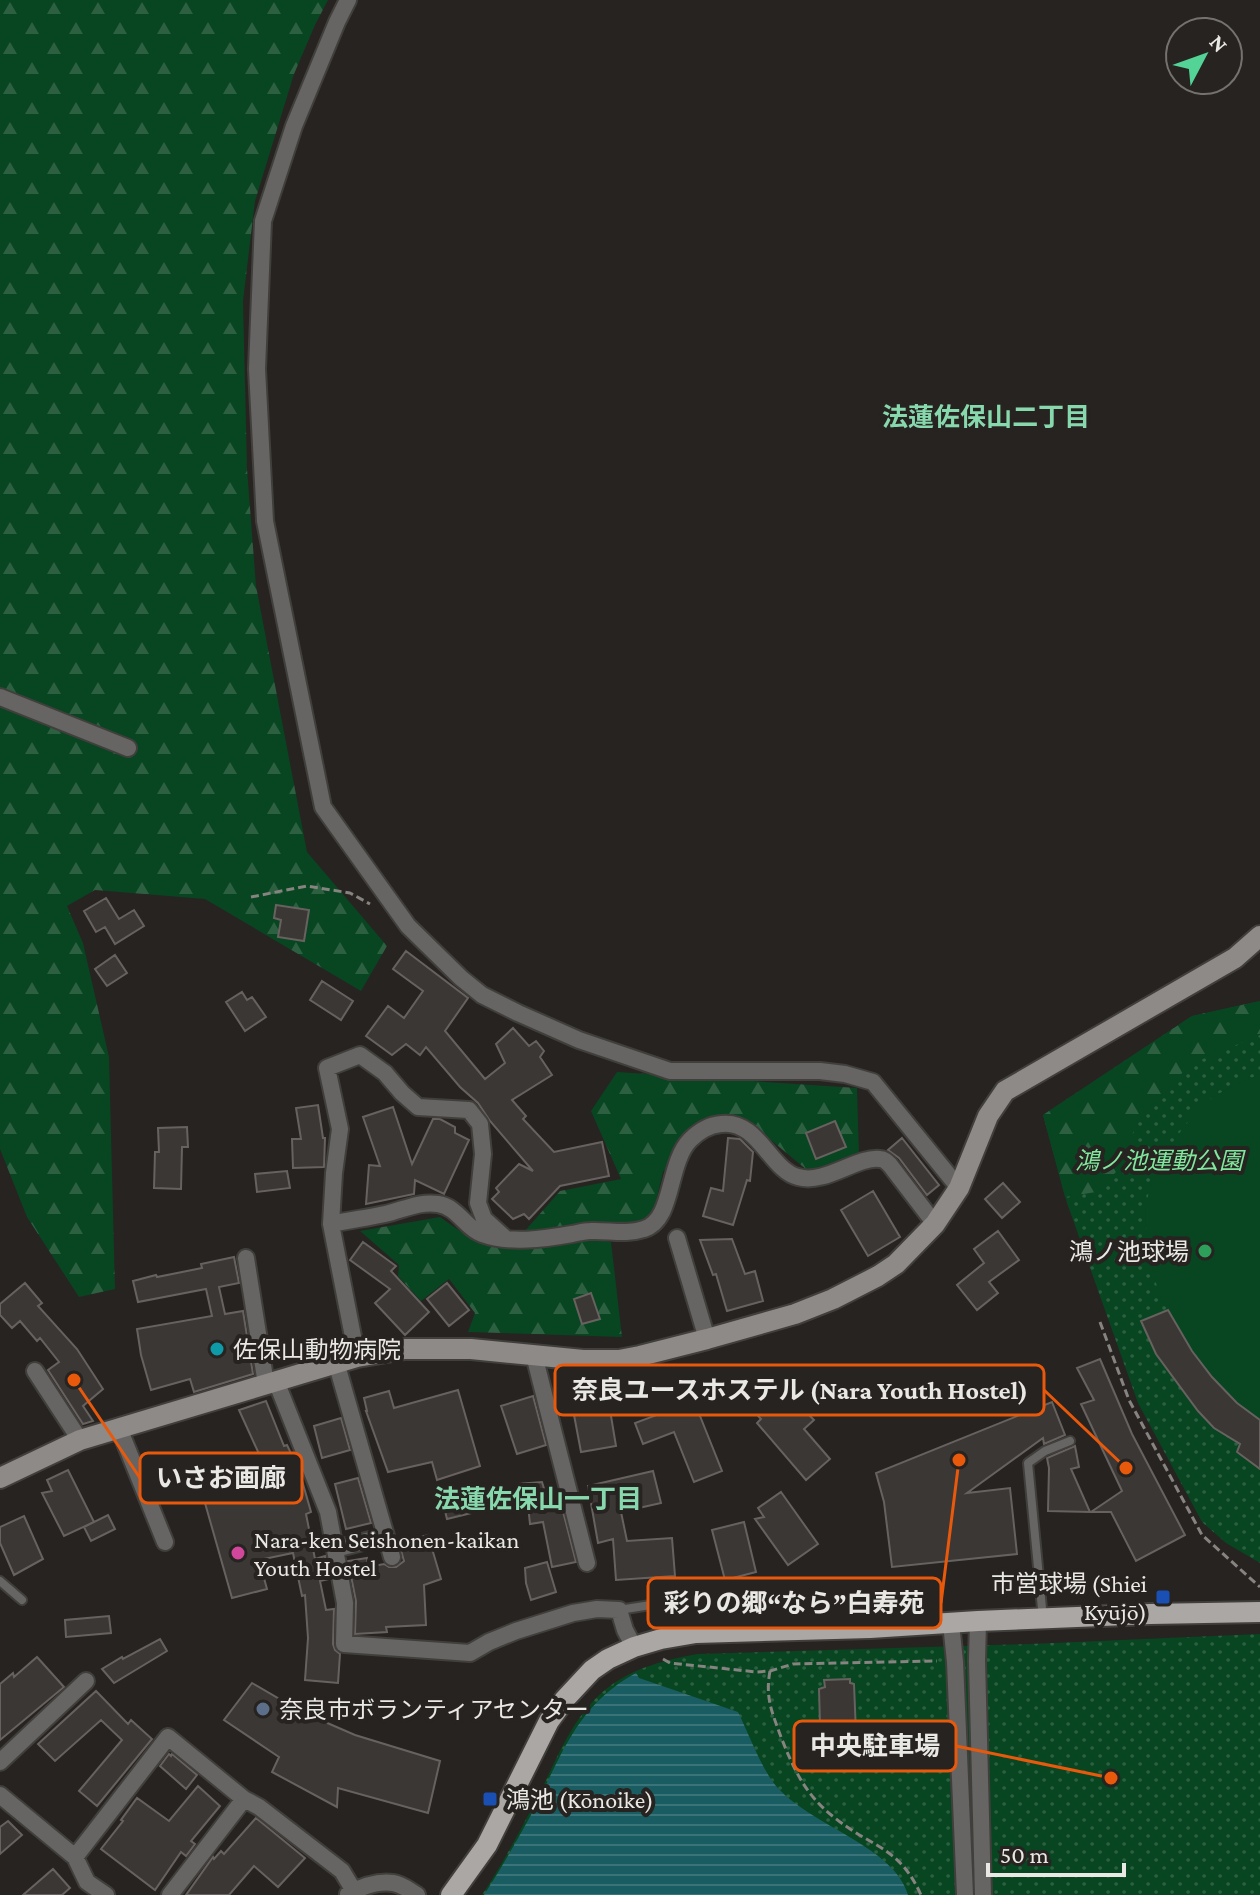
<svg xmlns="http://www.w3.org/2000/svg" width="1260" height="1895" font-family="'Crimson Pro','Noto Sans JP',serif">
<defs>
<pattern id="green-dots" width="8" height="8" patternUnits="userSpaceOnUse" patternTransform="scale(2)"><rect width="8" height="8" fill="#084521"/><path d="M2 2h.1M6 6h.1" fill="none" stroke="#2c6041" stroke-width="1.8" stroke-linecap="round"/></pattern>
<pattern id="forest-firs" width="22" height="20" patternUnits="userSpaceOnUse" patternTransform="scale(2)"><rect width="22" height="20" fill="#084521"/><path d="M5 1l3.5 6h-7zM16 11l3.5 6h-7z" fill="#2c6041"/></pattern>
<pattern id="water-rules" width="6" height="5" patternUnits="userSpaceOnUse" patternTransform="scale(2)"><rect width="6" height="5" fill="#195d62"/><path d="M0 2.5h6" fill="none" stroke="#3b7478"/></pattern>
</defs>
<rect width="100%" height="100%" fill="#262320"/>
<!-- green -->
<path fill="url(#green-dots)" d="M1260 1001V1563L1226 1543 1202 1522 1138 1403 1067 1203 1043 1115 1192 1016Z
M1260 1634V1895H482C501 1866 518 1835 534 1804 556 1763 571 1715 610 1686 636 1667 666 1660 697 1654L1029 1644Z"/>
<!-- forest -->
<path fill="url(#forest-firs)" d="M0 0H328L315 25 294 74 255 201 243 301 247 469 256 586 307 852 387 946 361 991 205 899 95 890 67 906 83 943 109 1057 115 1289 79 1297 27 1217 0 1149Z
M1260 1001V1035L1193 1063 1168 1086 1137 1124 1116 1172 1096 1192 1065 1197 1043 1115 1192 1016Z
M617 1072 857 1088 859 1157 807 1170 755 1127 724 1115 698 1124 663 1172 653 1214 645 1222 631 1226 523 1233 560 1191 621 1179 591 1111Z
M440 1217 470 1238 512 1249 585 1238 611 1242 622 1337 468 1332 475 1313 449 1279 421 1301 398 1276 399 1265 360 1231Z"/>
<!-- pitch -->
<path fill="#084521" d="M1260 1074V1420C1252 1414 1242 1409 1235 1402 1211 1379 1193 1352 1176 1324 1171 1315 1165 1307 1161 1298 1152 1275 1144 1231 1146 1207 1151 1170 1179 1128 1206 1103 1221 1090 1242 1082 1260 1074Z"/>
<!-- water -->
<path fill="url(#water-rules)" d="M636 1673 639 1678 738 1712C748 1732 763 1773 778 1788 812 1826 895 1847 908 1895H484C501 1869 516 1842 531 1815 561 1758 575 1706 636 1673Z"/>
<!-- building -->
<path fill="#3b3734" stroke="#67625f" stroke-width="2" d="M106 898 119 919 134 910 144 926 115 944 105 927 96 932 84 911Z
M276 905 309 910 304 941 278 937 281 920 274 918Z
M406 951 468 998 445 1031 485 1079 505 1063 496 1044 513 1028 529 1046 536 1041 544 1051 540 1057 552 1075 512 1100 526 1116 523 1119 554 1152 602 1142 609 1176 560 1186 529 1219 524 1214 513 1219 492 1199 499 1192 496 1188 519 1164 533 1171 490 1121 478 1103 460 1087 426 1047 420 1055 406 1044 392 1055 366 1036 388 1006 404 1018 423 991 393 969Z
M115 955 127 973 107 986 95 969Z
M322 981 353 1001 341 1020 310 1000Z
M242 992 247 1000 252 997 266 1017 245 1031 226 1002Z
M318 1105 323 1138H325L324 1167 293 1168 292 1139H301L296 1108Z
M393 1107 412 1164 433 1119H440L455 1127V1133L469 1140 444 1194 415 1180 414 1194 366 1204 369 1165 380 1166 363 1117Z
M835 1121 846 1147 816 1159 806 1133Z
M187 1127 188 1147H182L181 1189 154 1188 155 1152H159L158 1128Z
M728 1138 740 1139 753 1152 750 1181 747 1180 733 1225 703 1216 711 1188 723 1191Z
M902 1138 939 1185 927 1195 899 1158 888 1150Z
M287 1171 290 1188 257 1192 255 1174Z
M1003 1183 1020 1202 1002 1218 985 1199Z
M873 1191 900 1237 868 1256 841 1210Z
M998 1231 1019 1260 989 1282 998 1293 977 1310 957 1285 984 1263 974 1249Z
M732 1239 745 1274 755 1271 763 1301 727 1311 716 1274 713 1275 700 1240Z
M363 1242 396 1266 391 1271 429 1312 405 1335 375 1303 390 1289 350 1260Z
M234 1257 239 1283 219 1287 225 1314 243 1311 253 1374 194 1392 190 1379 151 1390 141 1355 137 1329 212 1316 206 1289 138 1302 133 1281 156 1275 157 1277 202 1268 201 1264Z
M25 1283 42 1303 38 1306 77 1349 103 1389 83 1406 93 1421 83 1424 48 1370 59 1362 40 1338 37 1341 20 1321 12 1328 0 1315V1304Z
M447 1283 469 1310 449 1326 427 1299Z
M591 1293 600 1319 582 1324 574 1299Z
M1168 1310 1192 1351 1212 1377 1237 1403 1260 1420V1469L1237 1452 1240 1444 1214 1428 1198 1411 1156 1354 1141 1321Z
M1100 1359 1132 1434 1185 1535 1136 1561 1111 1512H1091L1122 1491 1081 1404 1094 1400 1077 1368Z
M808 1376 818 1385 835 1377 806 1412 814 1420 804 1429 830 1459 806 1480 757 1423 761 1419 740 1396 756 1382 777 1406 804 1392 798 1386Z
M458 1390 480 1466 437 1480 432 1462 388 1472 366 1411H367L364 1398 389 1391 394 1408Z
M607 1392 616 1446 581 1452 571 1399Z
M533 1396 546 1445 517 1454 501 1406Z
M266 1401 284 1446 287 1445 299 1470 311 1512 306 1514 315 1559 325 1556 329 1579 320 1581 326 1610 334 1609 333 1644 335 1650 340 1654 338 1683 305 1680 308 1638 305 1595 302 1596 293 1553 259 1560 267 1589 232 1598 203 1496 270 1478 239 1410Z
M694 1401 722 1471 694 1482 674 1432 643 1444 635 1423Z
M1052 1402 1065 1435 1044 1444 1043 1438 967 1493 1010 1488 1017 1554 892 1567 884 1502 876 1473Z
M341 1418 350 1450 322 1458 314 1426Z
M1075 1446 1079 1467 1071 1469 1090 1512 1048 1511 1049 1468 1047 1458Z
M68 1470 94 1522 64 1536 42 1493 52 1491 47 1480Z
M653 1471 661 1503 621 1512 627 1541 672 1538 675 1576 616 1580 613 1539 598 1543 588 1486Z
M358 1478 371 1523 346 1529 335 1484Z
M542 1482 546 1495 558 1492 576 1562 552 1567 543 1522 530 1524 528 1505 519 1502 517 1484Z
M486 1487 492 1508 447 1519 440 1491Z
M781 1492 818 1544 788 1565 755 1519 764 1517 758 1508Z
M108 1515 115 1529 91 1541 84 1527Z
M24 1516 43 1559 14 1575 0 1543V1527Z
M744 1522 756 1572 725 1580 712 1530Z
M428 1535 441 1579 424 1585 426 1625 386 1627 387 1632 355 1634 356 1601 348 1561 367 1558 368 1567 384 1564 389 1567H396L404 1561 399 1543Z
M547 1562 556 1592 531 1600 526 1583 525 1568Z
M109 1616 111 1633 66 1637 65 1620Z
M160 1639 167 1651 114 1683 102 1669 122 1657 123 1659Z
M37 1657 64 1687 0 1740V1684L13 1673 14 1677Z
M850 1679V1683L854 1684 857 1758 821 1760 819 1689 825 1687 824 1680Z
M252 1683 302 1712 355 1735 440 1761 428 1813 338 1788 337 1807 272 1772 279 1757 224 1720Z
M96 1691 128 1724 131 1720 152 1739 97 1806 79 1791 122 1740 101 1720 55 1761 38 1744Z
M169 1754 171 1756 172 1754 197 1775 186 1789 160 1766Z
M198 1786 220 1806 191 1841 195 1844 186 1856 181 1852 155 1890 101 1849 123 1821 121 1820 137 1798 169 1821Z
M256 1818 305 1858 278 1887 254 1866 229 1895H186L213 1857 214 1859 221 1851 224 1854Z
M8 1821 22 1835 0 1854V1827Z
M53 1869 70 1888 62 1895H23Z"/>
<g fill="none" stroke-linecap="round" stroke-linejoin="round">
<!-- lane casing -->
<g stroke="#413f3c" stroke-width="12">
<path id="lane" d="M0 1581 22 1600
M619 1610 752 1589
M1043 1619 1028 1463 1045 1451 1070 1441"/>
</g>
<!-- street casing -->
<g stroke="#413f3c" stroke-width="20">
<path id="street" d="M348 0 337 22 294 126 263 221 257 369 265 521 323 807 408 926 461 978 482 995 518 1013 579 1040 670 1071H820L845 1074 873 1082 959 1188
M0 697 128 748
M331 1224C349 1220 367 1218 385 1214 403 1210 419 1201 438 1204 458 1207 465 1228 482 1234 510 1244 544 1239 572 1234 578 1233 584 1231 590 1231 608 1230 626 1235 644 1229 674 1220 667 1164 690 1140 698 1132 709 1125 721 1124 758 1119 770 1170 798 1177 825 1185 857 1156 880 1159 884 1159 887 1162 890 1165L935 1224
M677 1238 707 1339
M246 1258 266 1384
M534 1355 587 1563
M357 1357 331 1224 334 1173 340 1129 327 1068 360 1055 385 1073 402 1093 418 1107 469 1110 480 1124 483 1154 478 1203 484 1219 505 1238
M336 1362 392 1557
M35 1371 80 1440
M276 1381 328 1512 345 1603 344 1644 470 1653 489 1642 516 1631 573 1613 597 1609 619 1610 625 1630 634 1647
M119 1428 165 1542
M335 1549 386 1536
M978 1621 977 1661 983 1895
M951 1623 955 1662 965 1895
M0 1762 86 1681
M0 1795 75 1857 87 1882 106 1895
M75 1857 168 1737 244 1799 259 1807 342 1871 354 1891
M348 1894C361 1887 378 1881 393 1883 402 1884 410 1891 417 1895
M170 1895 244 1799"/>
</g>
<!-- secondary casing -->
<g stroke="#413f3c" stroke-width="24">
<path id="secondary" d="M0 1478 80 1440 357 1357 405 1349H471L583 1360H619L640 1356 707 1339 795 1314 833 1299 878 1276 896 1264 935 1224 959 1188 988 1116 1005 1091 1235 958 1260 936"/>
</g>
<!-- primary casing -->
<g stroke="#413f3c" stroke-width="24">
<path id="primary" d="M451 1895 487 1845 549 1721 565 1699 592 1670 608 1659 634 1647 661 1639 696 1633 870 1628 978 1621 1150 1614 1260 1612"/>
</g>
<!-- path -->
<path stroke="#868380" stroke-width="3" stroke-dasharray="8 4" stroke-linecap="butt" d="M251 897 307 886 350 893 370 904
M1100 1322 1129 1400 1202 1535 1260 1587
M663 1659 670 1663 757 1672 770 1671 793 1664 937 1661
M770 1671C765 1698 772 1712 781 1737 794 1770 806 1796 835 1818 872 1848 899 1846 921 1895"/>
<!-- lane -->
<use href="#lane" stroke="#676564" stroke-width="8"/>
<!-- street -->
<use href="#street" stroke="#676564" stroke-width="16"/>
<!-- secondary -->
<use href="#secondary" stroke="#8e8a88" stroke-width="20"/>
<!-- primary -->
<use href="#primary" stroke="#aba7a4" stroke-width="20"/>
</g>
<!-- markers -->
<circle fill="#2e9e5b" stroke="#262320" stroke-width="3" cx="1205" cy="1251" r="8"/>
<circle fill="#0f9aa8" stroke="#262320" stroke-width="3" cx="217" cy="1349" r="8"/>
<circle fill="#d1479c" stroke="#262320" stroke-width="3" cx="238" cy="1553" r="8"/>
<g fill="#1a4fb4" stroke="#262320" stroke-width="3">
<rect x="1155" y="1589" width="16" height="16" rx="4"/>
<rect x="482" y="1791" width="16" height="16" rx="4"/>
</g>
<circle fill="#5c6f8a" stroke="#262320" stroke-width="3" cx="263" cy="1709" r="8"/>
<g text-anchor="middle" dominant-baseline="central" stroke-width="8" stroke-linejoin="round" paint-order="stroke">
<!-- park labels -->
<g font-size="24" font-style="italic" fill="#81e79e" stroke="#262320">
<text x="1159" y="1160">鴻ノ池運動公園</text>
</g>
<!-- poi labels -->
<g font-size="24" fill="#eae8e5" stroke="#262320" text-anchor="start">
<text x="1189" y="1251" text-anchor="end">鴻ノ池球場</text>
<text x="233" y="1349">佐保山動物病院</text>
<text x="254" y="1539">Nara-ken Seishonen-kaikan<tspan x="254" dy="28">Youth Hostel</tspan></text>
<text x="1147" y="1583" text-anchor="end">市営球場 (Shiei<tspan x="1147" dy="28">Kyūjō)</tspan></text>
<text x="279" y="1709">奈良市ボランティアセンター</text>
<text x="506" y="1799">鴻池 (Kōnoike)</text>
</g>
<!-- neighbourhood labels -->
<g font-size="26" font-weight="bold" fill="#88d8ad" stroke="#262320">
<text x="986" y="417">法蓮佐保山二丁目</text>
<text x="538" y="1499">法蓮佐保山一丁目</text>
</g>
</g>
<!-- callouts -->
<path fill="none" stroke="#e8590c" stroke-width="3" d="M1126 1468L1044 1390M74 1380L140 1478M959 1460L941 1603M1111 1778L956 1746"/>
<g fill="#e8590c" stroke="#262320" stroke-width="3">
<circle cx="1126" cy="1468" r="8"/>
<circle cx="74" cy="1380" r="8"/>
<circle cx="959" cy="1460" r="8"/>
<circle cx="1111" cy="1778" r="8"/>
</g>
<g fill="#262320" stroke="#e8590c" stroke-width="3">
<rect x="555" y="1365" width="489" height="50" rx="8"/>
<rect x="140" y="1453" width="162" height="50" rx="8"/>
<rect x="648" y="1578" width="293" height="50" rx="8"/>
<rect x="794" y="1721" width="162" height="50" rx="8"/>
</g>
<g font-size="26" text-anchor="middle" font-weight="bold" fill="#eae8e5">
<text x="800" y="1399">奈良ユースホステル (Nara Youth Hostel)</text>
<text x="221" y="1487">いさお画廊</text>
<text x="794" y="1612">彩りの郷“なら”白寿苑</text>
<text x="875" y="1755">中央駐車場</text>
</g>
<!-- north arrow -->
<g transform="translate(1204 56) rotate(49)"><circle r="38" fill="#262320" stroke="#74726f" stroke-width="2"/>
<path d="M0-6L14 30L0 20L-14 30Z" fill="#53d396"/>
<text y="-12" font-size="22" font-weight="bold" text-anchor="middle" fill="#eae8e5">N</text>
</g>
<!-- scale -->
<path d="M988 1863v12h136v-12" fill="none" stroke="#eae8e5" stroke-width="4"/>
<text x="1000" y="1863" font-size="24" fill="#eae8e5" stroke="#262320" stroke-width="6" paint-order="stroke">50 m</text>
</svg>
